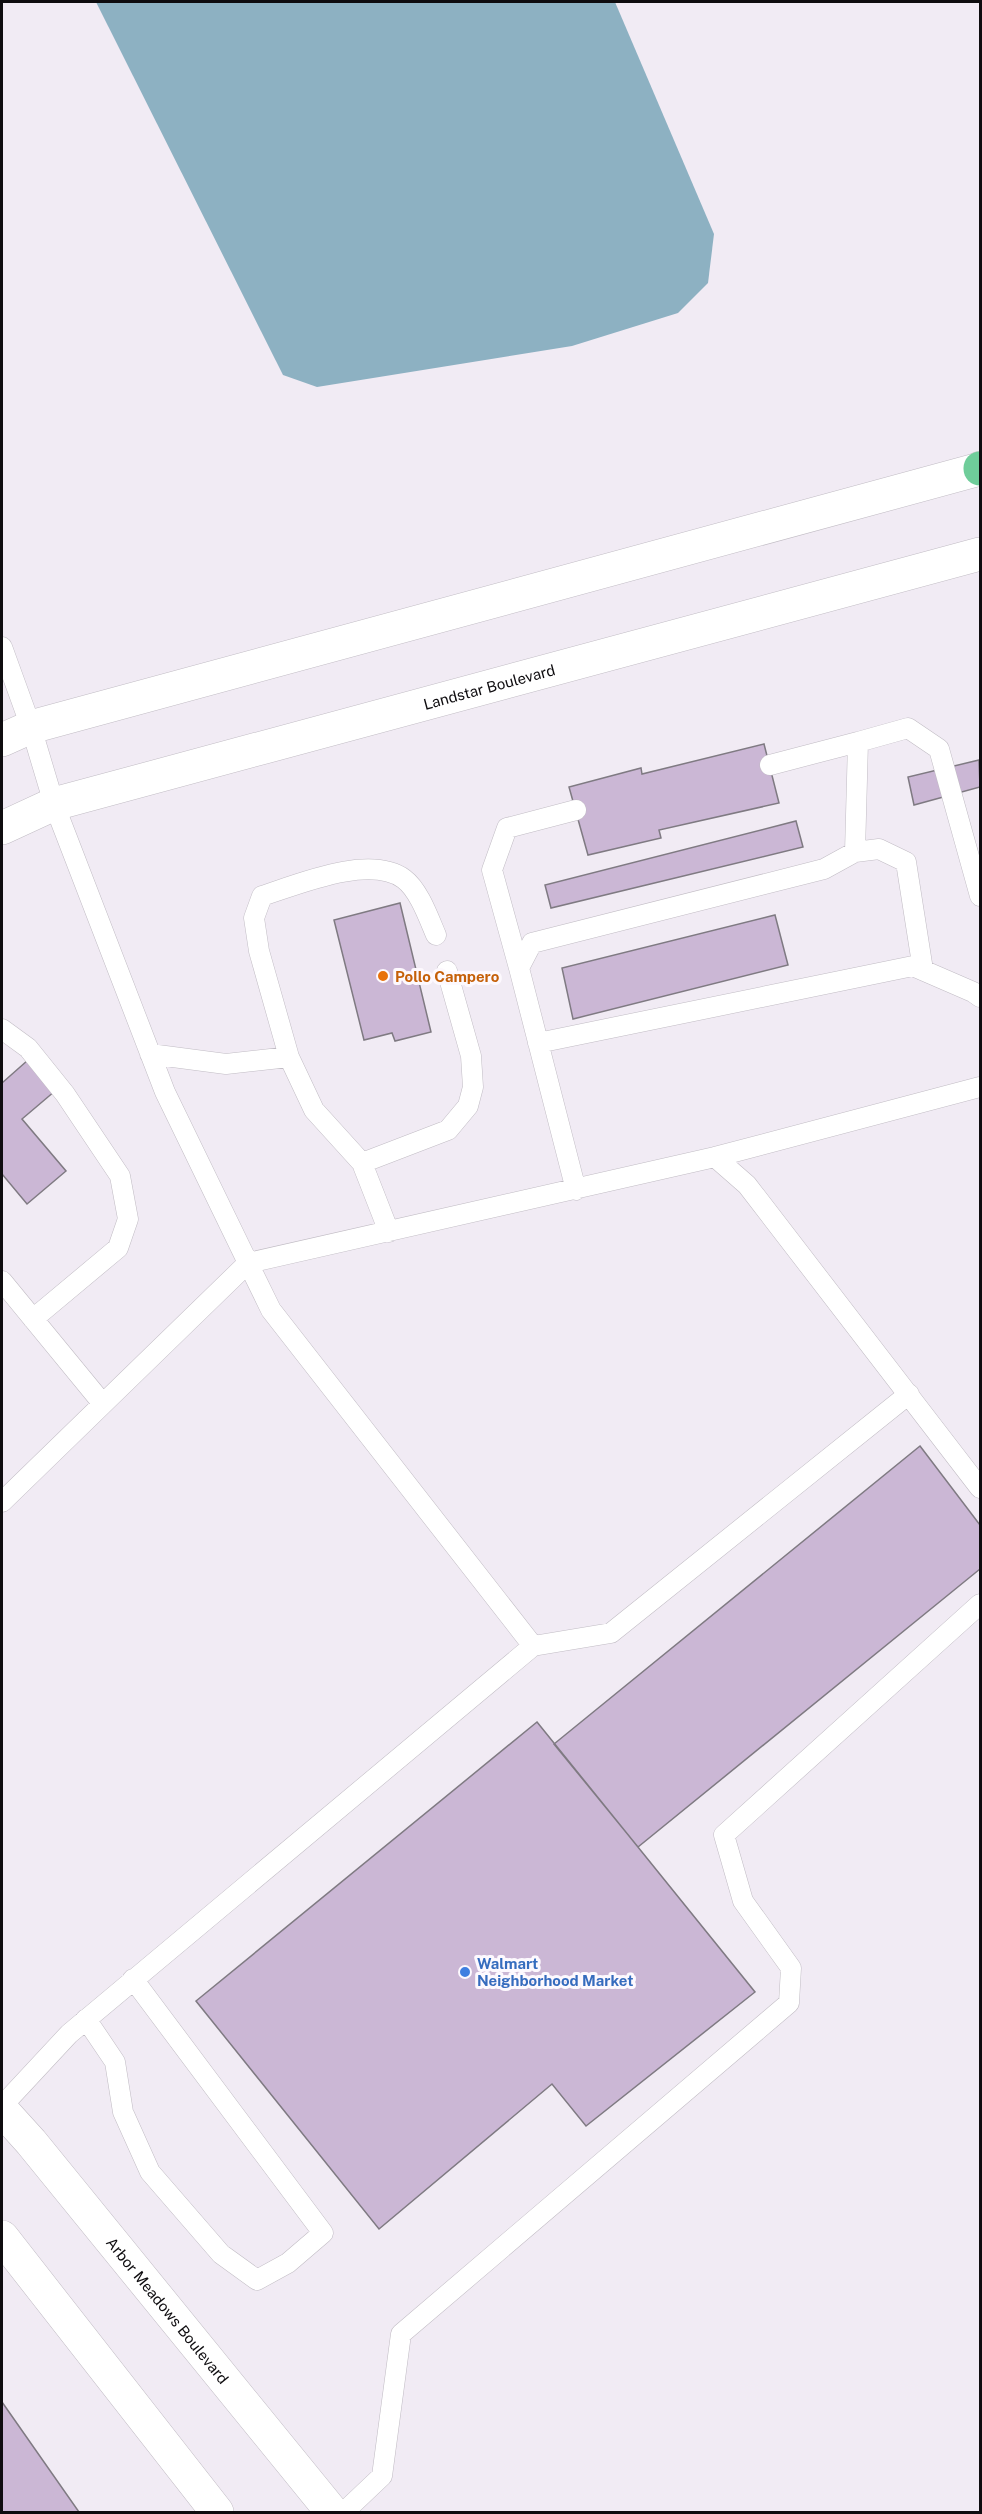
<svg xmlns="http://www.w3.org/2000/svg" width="982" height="2514" font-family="'Public Sans',sans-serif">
<rect width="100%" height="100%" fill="#f1ebf4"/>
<!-- water -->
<path fill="#8db1c2" d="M96 2H615L714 234 708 283 678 313 572 346 317 387 283 375Z"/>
<!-- building -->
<path fill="#cbb7d5" stroke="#7f7a82" stroke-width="1.5" d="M764 744 779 803 659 830 661 838 588 855 569 787 641 768 642 774Z
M979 760 980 787 914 805 908 777Z
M796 821 803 847 551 908 545 885Z
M400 903 431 1032 395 1041 392 1033 364 1040 334 920Z
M775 915 788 965 573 1019 562 968Z
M28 1060 55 1091 22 1119 66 1171 27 1204 2 1174V1083Z
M920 1446 980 1525V1569L638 1847 554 1744Z
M537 1722 755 1992 586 2126 552 2084 379 2229 196 2001Z
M2 2402 79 2512H2Z"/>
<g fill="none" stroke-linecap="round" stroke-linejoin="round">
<!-- service casing -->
<g stroke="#c1bcc4" stroke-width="21">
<path id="service" d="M2 647 31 727 54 804 165 1092 248 1263 715 1157 747 1185 980 1488
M770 765 858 742
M855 852 879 849 906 862 923 970
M519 968 492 870 507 828 576 810
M2 1029 28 1048 65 1094 120 1176 128 1219 118 1248 33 1319
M538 1043 913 966 973 992 980 997
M150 1054 226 1064 289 1057
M715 1157 980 1087
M362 1163 448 1130 468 1106 473 1087 471 1056 447 971
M576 1190 519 968 532 943 824 869 855 852 858 742 908 728 939 749 980 896
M389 1232 362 1163 314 1110 289 1057 259 951 254 918 262 896C299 884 370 854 404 879 419 890 429 919 436 935
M2 1281 103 1404
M2 1502 248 1263 271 1310 533 1646
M86 2019 115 2062 123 2112 150 2172 221 2254 257 2280 288 2263 323 2233 133 1979
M2 2106 69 2034 533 1646 611 1633 909 1394
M344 2512 382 2476 401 2334 789 2003 791 1968 743 1901 724 1835 980 1604"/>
</g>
<!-- minor casing -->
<g stroke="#c1bcc4" stroke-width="34">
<g id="minor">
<path id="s1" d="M2 2110 31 2142 332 2512"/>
<path d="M2 2237 217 2512"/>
</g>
</g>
<!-- secondary casing -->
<g stroke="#c1bcc4" stroke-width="34">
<g id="secondary">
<path d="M2 740 31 727 980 469"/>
<path id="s2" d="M2 828 54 804 980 554"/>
</g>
</g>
<!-- motorway casing -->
<g stroke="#cacaca" stroke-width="34">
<path id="motorway" d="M980 469V468"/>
</g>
<!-- service -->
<use href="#service" stroke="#fff" stroke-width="20"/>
<!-- minor -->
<use href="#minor" stroke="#fff" stroke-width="33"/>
<!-- secondary -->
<use href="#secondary" stroke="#fff" stroke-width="33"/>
<!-- motorway -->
<use href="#motorway" stroke="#6fcd9a" stroke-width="33"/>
</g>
<!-- markers -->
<circle fill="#e8710a" stroke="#fdf9fe" stroke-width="2" cx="383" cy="976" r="6"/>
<circle fill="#3f7fe0" stroke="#fdf9fe" stroke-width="2" cx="465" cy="1972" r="6"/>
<g text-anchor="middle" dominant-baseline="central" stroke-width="6" stroke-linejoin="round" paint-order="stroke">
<!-- street labels -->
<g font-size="15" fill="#0e0c0f" stroke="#fdf9fe">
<text stroke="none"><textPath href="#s2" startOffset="508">Landstar Boulevard</textPath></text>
<text stroke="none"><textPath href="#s1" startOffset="260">Arbor Meadows Boulevard</textPath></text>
</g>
<!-- food labels -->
<g font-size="15" font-weight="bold" fill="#c56008" stroke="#fdf9fe" text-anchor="start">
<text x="395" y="976">Pollo Campero</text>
</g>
<!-- shop labels -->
<g font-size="15" font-weight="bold" fill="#366cbe" stroke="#fdf9fe" text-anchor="start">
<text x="477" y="1963">Walmart<tspan x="477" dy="17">Neighborhood Market</tspan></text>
</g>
</g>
<!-- border -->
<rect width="982" height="2514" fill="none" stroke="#0e0c0f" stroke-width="6"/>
</svg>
